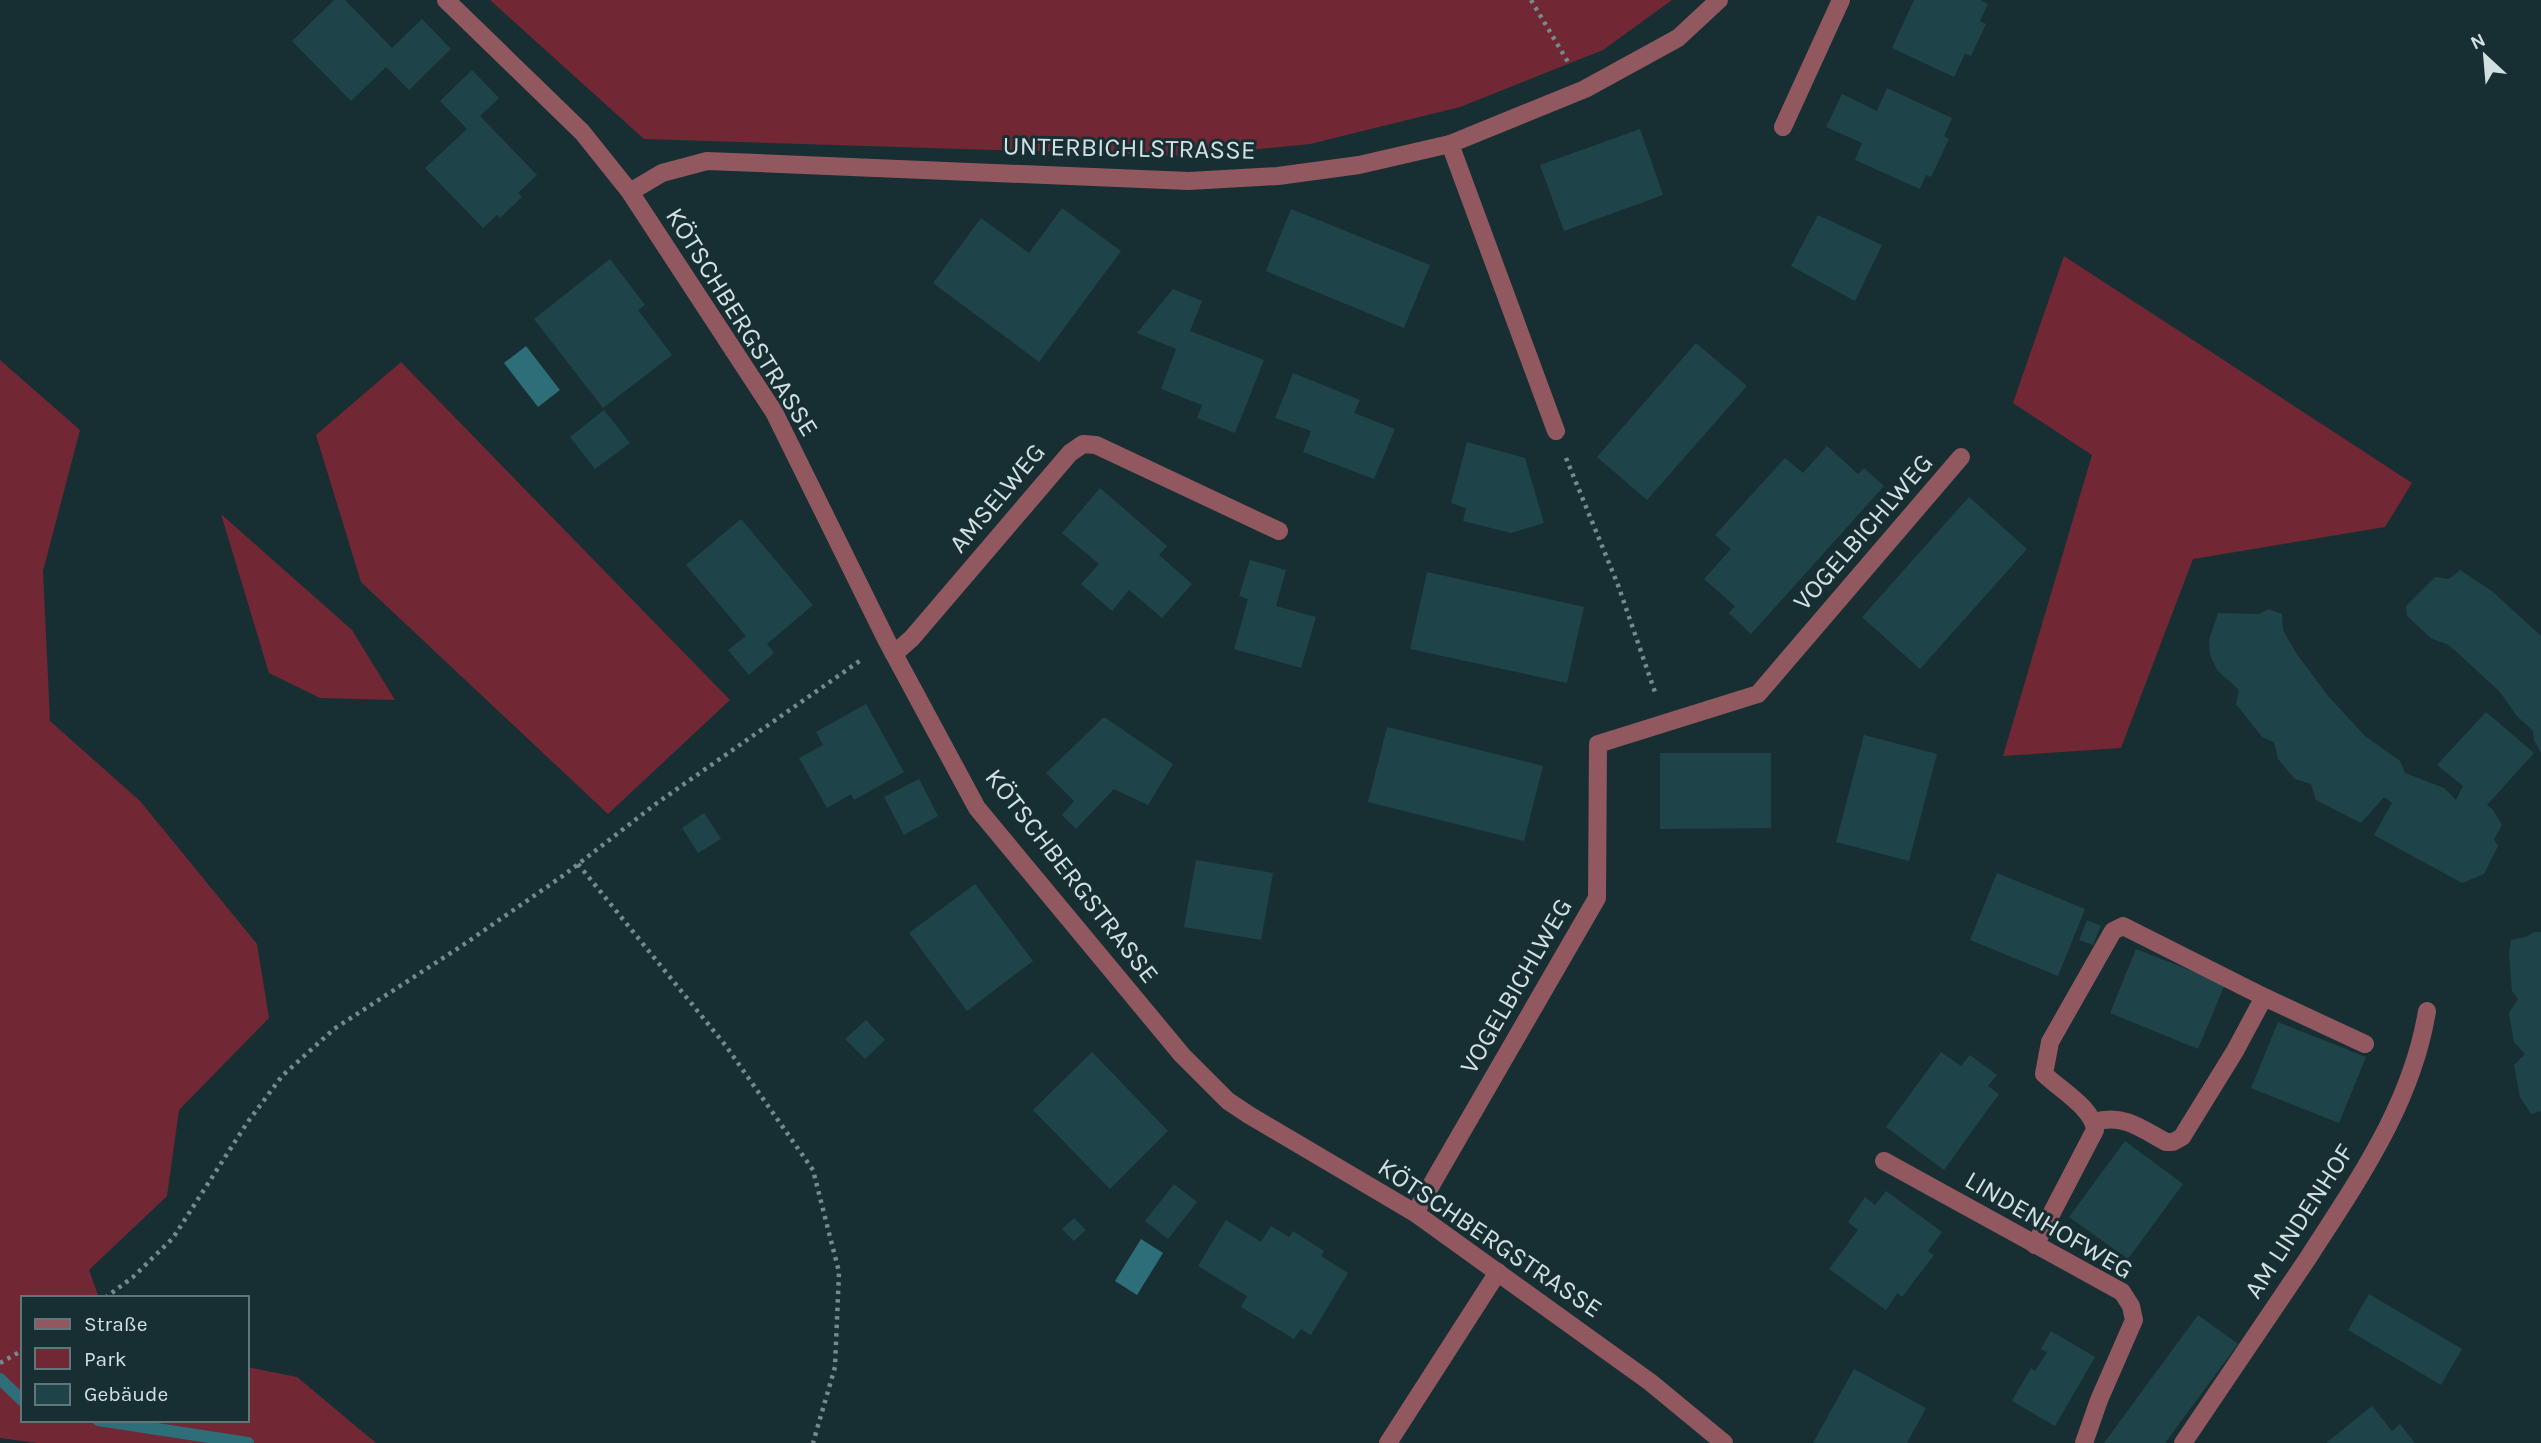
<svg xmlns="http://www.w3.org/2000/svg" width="2541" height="1443" font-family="Karla,sans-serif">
<rect width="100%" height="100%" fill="#172f33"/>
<!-- green -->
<path fill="#722735" d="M490 0H1672L1603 50 1460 107 1310 144 1189 156 644 139Z
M2064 256 2412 483 2385 527 2193 559 2121 748 2003 756 2092 455 2013 403Z
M0 360 80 430 43 571 50 721 140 801 257 944 269 1018 179 1110 167 1196 89 1270 99 1298H23V1420H247V1367L297 1377 376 1443H38L0 1438Z
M401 362 730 700 608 814 361 582 316 435Z
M221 514 352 630 395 700 320 698 269 673Z"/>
<!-- water -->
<path fill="#2e6e78" d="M526 346 560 390 538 407 504 363Z
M1141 1239 1163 1253 1137 1295 1115 1281Z"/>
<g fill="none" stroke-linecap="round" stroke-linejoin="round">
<!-- stream -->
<path stroke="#2e6e78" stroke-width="12" d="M0 1379 23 1401
M98 1420 248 1443"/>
</g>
<!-- building -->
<path fill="#1e4449" d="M334 0H345L392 48 422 19 451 49 409 90 386 67 351 101 292 41Z
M1914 0H1980L1988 4 1980 21 1986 24 1971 56 1965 54 1954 77 1892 48Z
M472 70 499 98 480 116 537 175 518 193 522 197 500 218 497 215 483 228 425 168 467 129 440 101Z
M1887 88 1952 118 1944 136 1949 139 1931 177 1926 175 1920 189 1855 160 1862 143 1826 127 1842 94 1877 111Z
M1640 129 1663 195 1564 231 1540 165Z
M1062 208 1121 251 1039 362 933 283 981 218 1029 253Z
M1291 209 1430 265 1404 328 1266 271Z
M1818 215 1882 245 1855 301 1791 266Z
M610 259 645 305 638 310 672 355 603 408 534 319Z
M1173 289 1202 301 1190 331 1264 360 1235 433 1197 418 1202 405 1161 389 1176 349 1137 333Z
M1696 343 1747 386 1647 500 1597 457Z
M1293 373 1360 400 1354 413 1395 429 1374 479 1303 452 1311 431 1275 418Z
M604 410 630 443 595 469 570 437Z
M1467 442 1525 458 1544 523 1511 533 1463 521 1466 508 1451 503Z
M1827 446 1858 474 1864 468 1884 486 1751 634 1729 613 1735 606 1704 579 1731 549 1715 535 1785 458 1803 473Z
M1100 488 1167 546 1159 555 1192 584 1162 618 1129 590 1112 611 1081 584 1099 564 1062 533Z
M1969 497 2027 549 1920 669 1862 617Z
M741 519 813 605 767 644 774 653 749 675 728 650 746 636 686 565Z
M1250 560 1286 570 1276 606 1316 617 1301 668 1234 649 1248 599 1239 596Z
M2460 570 2492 591 2541 636V753L2534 740 2533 731 2516 715 2500 692 2459 654 2447 644 2432 639 2407 616 2406 606 2435 577 2449 579Z
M1427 572 1584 607 1567 683 1410 649Z
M2268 609 2282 614 2283 630 2296 653 2328 696 2365 736 2400 761 2405 773 2444 788 2456 800 2463 786 2437 765 2486 712 2534 753 2487 805 2493 810 2502 825 2494 839 2498 846 2484 874 2462 883 2374 835 2392 803 2384 797 2361 823 2316 800 2311 784 2295 779 2278 759 2274 742 2262 737 2236 704 2239 690 2217 670 2210 655 2209 640 2218 613 2260 614Z
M866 704 904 772 854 800 851 794 827 808 799 758 823 745 816 732Z
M1104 717 1173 764 1148 805 1114 789 1076 829 1062 815 1074 801 1046 773Z
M1387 727 1543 766 1524 841 1368 802Z
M1864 735 1937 754 1909 861 1836 842Z
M1660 753H1771V828L1660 829Z
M919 779 938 816 904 835 884 797Z
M704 813 721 839 698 853 682 828Z
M1196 860 1273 873 1261 940 1184 927Z
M1997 873 2085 909 2058 976 1970 940Z
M975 884 1033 961 967 1011 909 933Z
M2087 920 2101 926 2093 945 2079 940Z
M2534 932H2541V1111L2531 1114 2520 1097 2514 1065 2525 1054 2514 1042 2509 1013 2518 999 2512 991 2509 953 2511 940 2526 937Z
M2136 949 2225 984 2198 1049 2110 1013Z
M866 1020 885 1040 865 1059 845 1039Z
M2278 1022 2366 1057 2339 1123 2251 1088Z
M1092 1052 1168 1131 1110 1189 1033 1110Z
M1941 1052 1961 1066 1970 1055 1997 1075 1988 1086 1999 1094 1944 1170 1886 1127Z
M2125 1141 2183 1184 2128 1259 2069 1217Z
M1174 1184 1197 1202 1168 1239 1145 1221Z
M1886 1191 1942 1232 1928 1251 1934 1255 1902 1297 1897 1293 1886 1310 1829 1269 1858 1230 1848 1222 1865 1197 1875 1205Z
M1074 1218 1086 1230 1074 1241 1062 1229Z
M1226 1220 1261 1242 1271 1226 1289 1237 1293 1231 1324 1251 1321 1256 1348 1273 1311 1335 1301 1329 1294 1339 1241 1307 1247 1296 1198 1266Z
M2369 1294 2462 1349 2441 1385 2348 1330Z
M2198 1315 2238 1344 2165 1443H2104Z
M2051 1331 2095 1357 2055 1426 2012 1401 2031 1368 2035 1371 2047 1352 2041 1349Z
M1854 1369 1926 1408 1907 1443H1813Z
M2372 1406 2392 1431 2400 1424 2415 1443H2326Z"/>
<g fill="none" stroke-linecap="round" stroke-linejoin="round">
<!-- path -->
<path stroke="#76898c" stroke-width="4.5" stroke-dasharray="3.5 5" stroke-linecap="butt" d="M1531 0 1568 62
M1566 458 1618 585 1656 695
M578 864 726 1046 813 1170 839 1272 835 1367 813 1443
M105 1298 133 1277 173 1238 247 1123 282 1076 334 1029 463 945 564 875 657 803 861 660
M0 1363 23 1350"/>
<!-- service -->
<path stroke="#92585f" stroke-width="18" d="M1783 127 1841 0
M1450 144 1556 431
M894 654 912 638 1070 453 1083 444 1096 445 1279 531
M2094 1122C2123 1113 2142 1129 2166 1142H2173L2182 1137 2235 1051 2264 997
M1884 1161 2122 1292 2131 1306 2134 1320 2099 1400 2084 1443
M1415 1213 1597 898 1598 744 1758 694 1961 457
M2035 1245 2095 1130C2093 1108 2059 1089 2044 1074L2050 1042 2113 931 2123 926 2264 997 2365 1044
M1388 1443 1498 1272
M2183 1443C2225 1381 2266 1320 2308 1258 2358 1180 2412 1104 2427 1011"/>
<!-- minor -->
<path stroke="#92585f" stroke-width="18" d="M446 0 582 132 630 192 774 412 887 641 977 808 1182 1055 1228 1101 1249 1115 1415 1213 1650 1382 1724 1443
M630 192 662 173 707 161 1189 181 1278 176 1359 165 1450 144 1585 89 1678 38 1719 0"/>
</g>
<g text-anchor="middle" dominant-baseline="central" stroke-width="6" stroke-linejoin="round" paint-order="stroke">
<!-- street labels -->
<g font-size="26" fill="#d2e0e2" stroke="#172f33">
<text transform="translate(1129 148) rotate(1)">UNTERBICHLSTRASSE</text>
<text transform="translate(742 322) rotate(58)">KÖTSCHBERGSTRASSE</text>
<text transform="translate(997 498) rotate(-50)">AMSELWEG</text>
<text transform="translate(1863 532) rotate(-49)">VOGELBICHLWEG</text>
<text transform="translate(1072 876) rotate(52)">KÖTSCHBERGSTRASSE</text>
<text transform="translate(1516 986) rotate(-60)">VOGELBICHLWEG</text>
<text transform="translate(2299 1221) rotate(-57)">AM LINDENHOF</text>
<text transform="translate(2049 1225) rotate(30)">LINDENHOFWEG</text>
<text transform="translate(1490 1238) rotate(34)">KÖTSCHBERGSTRASSE</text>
</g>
</g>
<!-- legend -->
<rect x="21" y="1296" width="228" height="126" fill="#172f33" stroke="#627679" stroke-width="2"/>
<rect x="35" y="1319" width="35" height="10" fill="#92585f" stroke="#627679" stroke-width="2"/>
<text x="84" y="1331" font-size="21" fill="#d2e0e2">Straße</text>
<rect x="35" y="1348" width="35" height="21" fill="#722735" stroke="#627679" stroke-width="2"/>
<text x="84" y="1366" font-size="21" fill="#d2e0e2">Park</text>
<rect x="35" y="1384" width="35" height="21" fill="#1e4449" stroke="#627679" stroke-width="2"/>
<text x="84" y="1401" font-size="21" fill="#d2e0e2">Gebäude</text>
<!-- north arrow -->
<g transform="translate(2485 56) rotate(334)" stroke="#172f33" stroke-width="5" paint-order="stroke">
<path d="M0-5L12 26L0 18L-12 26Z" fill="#d2e0e2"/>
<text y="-10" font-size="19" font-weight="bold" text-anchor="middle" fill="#d2e0e2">N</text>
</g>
</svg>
